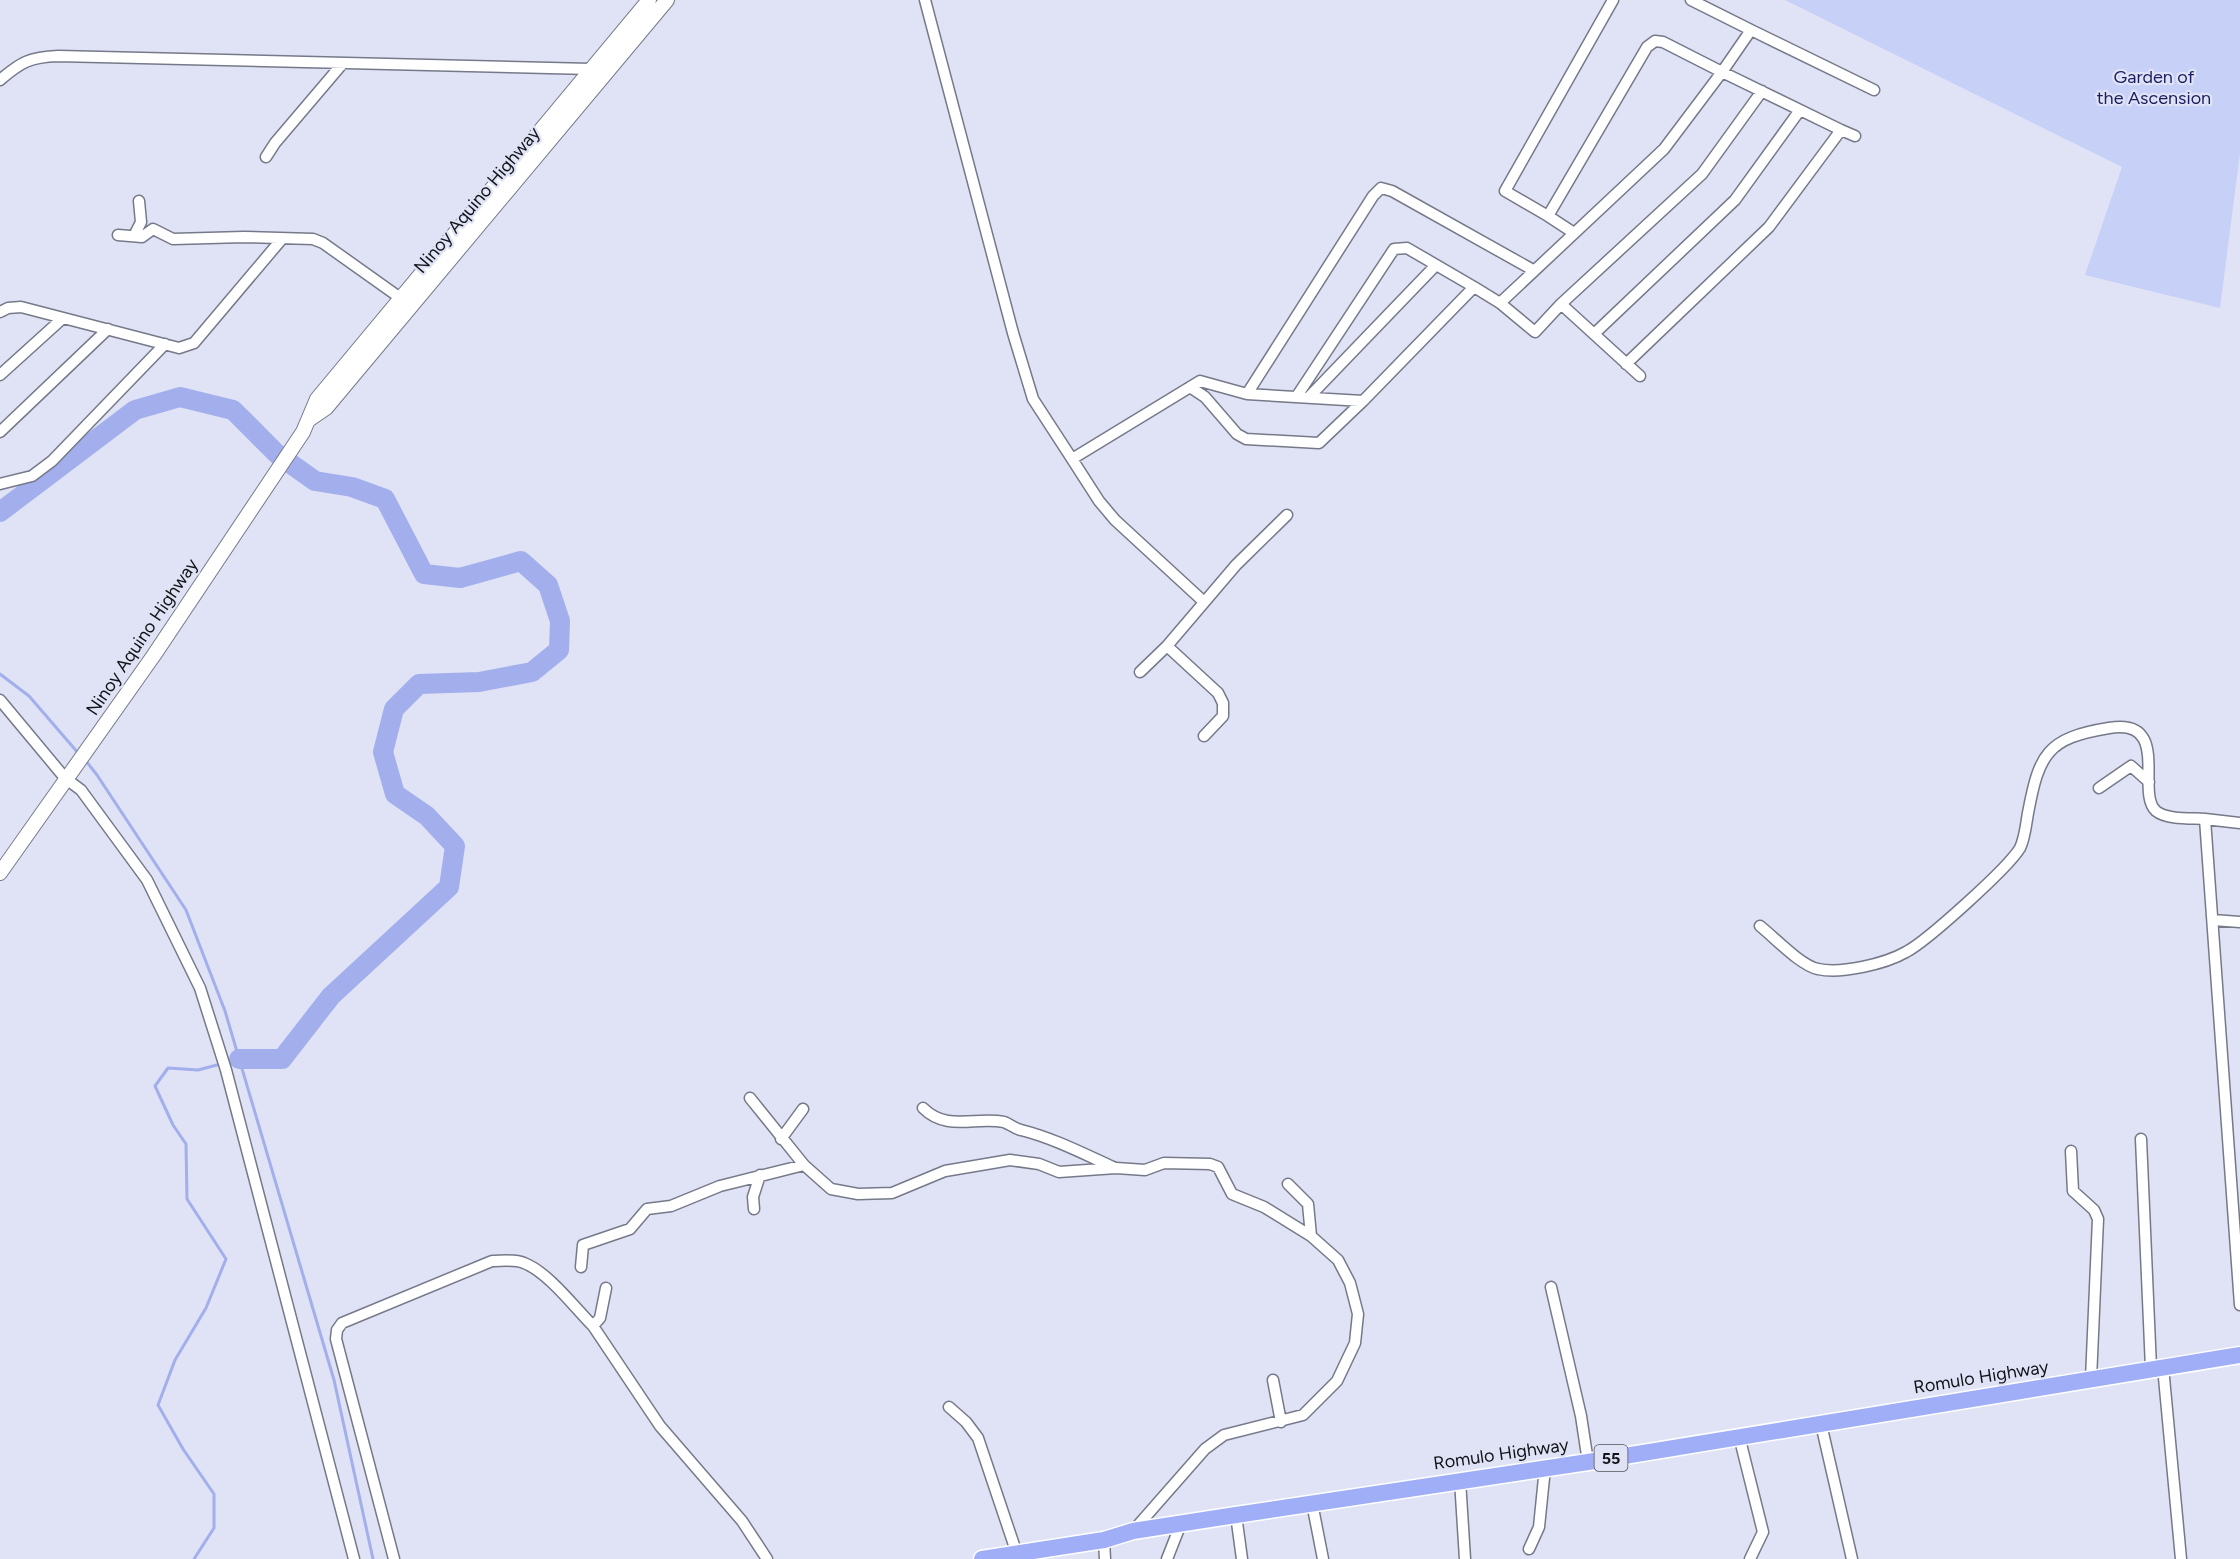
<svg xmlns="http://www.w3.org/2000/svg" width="2240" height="1559" font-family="Figtree,sans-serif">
<rect width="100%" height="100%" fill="#dfe3f5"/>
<!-- green -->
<path fill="#c7d0f7" d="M1785 0H2240V153L2220 308 2085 275 2122 167Z"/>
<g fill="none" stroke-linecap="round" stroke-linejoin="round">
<!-- stream -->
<path stroke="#a2afec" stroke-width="3" d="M0 674 29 696 79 754
M86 761 97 775 186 910 225 1011 334 1380 373 1559
M194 1559 214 1528V1494L183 1449 158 1405 175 1360 206 1308 226 1259 187 1199 186 1144 173 1125 155 1086 168 1068 198 1070 217 1065"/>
<!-- river -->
<path stroke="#a2afec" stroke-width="20" d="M0 512 135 410 180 397 233 410 277 454 315 481 352 487 385 499 424 574 460 578 521 561 548 585 560 621 559 650 532 672 479 682 419 684 394 709 383 752 395 794 427 816 455 846 449 887 331 996 282 1059H239"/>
<!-- minor casing -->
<g stroke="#757989" stroke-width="13">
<path id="minor" d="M925 0 1013 333 1033 399 1072 459 1200 381 1247 394 1363 401 1474 287 1500 303 1535 332 1561 304 1640 376
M1751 30 1874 90
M0 80C21 62 30 57 58 56L591 69
M1841 130 1855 136
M266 157 275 143 343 63
M1548 216 1505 191 1613 0
M1574 233 1548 216 1647 47 1655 41 1663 42 1722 72 1751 30 1691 0
M118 235 142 237 153 229 173 239 244 237 313 239 323 243 406 302
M134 236 141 222 139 201
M1500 303 1664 149 1722 72 1841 130 1769 227 1626 364
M1561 304 1702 174 1762 91
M0 312 8 308 21 307 179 348 194 343 281 240
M1594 334 1735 200 1800 110
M0 375 63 318
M1190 387 1205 397 1237 434 1246 439 1319 443 1363 401
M1247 394 1373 196 1381 188 1392 191 1533 270
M1297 396 1394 249 1407 248 1474 287
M1309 397 1436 265
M0 432 108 329
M1072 459 1099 501 1115 520 1203 601
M0 484 32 476 52 461 165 344
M1140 672 1167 646
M0 700 65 778 81 790 147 880 200 988 226 1070 354 1559
M1204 736 1223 716V703L1218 693 1167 646 1236 565 1287 515
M2099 788 2131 766 2149 782
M2205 819 2240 823
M2213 920 2240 922
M1760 926C1774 937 1801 966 1818 969 1841 974 1885 964 1906 952 1927 941 2008 868 2020 848 2025 838 2026 824 2028 813 2039 754 2047 738 2109 728 2172 717 2135 793 2156 811 2167 820 2192 818 2205 819L2240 1305
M750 1098 804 1165
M923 1108C947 1132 976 1116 1004 1122 1010 1124 1015 1129 1021 1130 1053 1138 1082 1153 1113 1167
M781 1139 803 1109
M2141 1139 2151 1368
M2071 1151 2073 1191 2094 1210 2098 1219 2091 1379
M1288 1184 1308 1204 1311 1236
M754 1209 753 1197 760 1175
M581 1267 583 1245 630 1229 647 1209 671 1206 720 1186 804 1165 831 1189 858 1194 892 1193 945 1171 1010 1160 1039 1164 1059 1172 1116 1168 1145 1170 1164 1163 1210 1164 1218 1167 1232 1194 1264 1207 1311 1236 1338 1260 1350 1283 1358 1314 1355 1343 1337 1381 1303 1415 1224 1435 1205 1449 1133 1531
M1551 1287 1581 1416 1588 1462
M606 1288 600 1318 593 1326 660 1426 742 1521 767 1559
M2163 1367 2181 1559
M1273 1380 1281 1422
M949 1407 966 1422 978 1438 1017 1554
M1821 1424 1852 1559
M1739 1436 1763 1532 1750 1559
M1460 1480 1465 1559
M1312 1503 1323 1559
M1236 1515 1242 1559
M1104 1540 1105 1559
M1529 1549 1539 1527 1545 1468
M394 1559 336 1339 337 1330 342 1323 492 1261C502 1261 515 1259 524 1263 548 1272 575 1308 593 1326
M1167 1559 1180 1526"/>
</g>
<!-- secondary casing -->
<g stroke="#757989" stroke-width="16">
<path id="secondary" d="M310 419 326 408 667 0
M0 873 154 655 303 432 317 399 649 0"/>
</g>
<!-- trunk casing -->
<g stroke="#fff" stroke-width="19">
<path id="trunk" d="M982 1559 1104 1540 1133 1531 1236 1515 1588 1462 2240 1355"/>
</g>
<!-- minor -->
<use href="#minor" stroke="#fff" stroke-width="10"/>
<!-- secondary -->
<use href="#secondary" stroke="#fff" stroke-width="14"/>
<!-- trunk -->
<use href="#trunk" stroke="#a0aef7" stroke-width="16"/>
</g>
<g text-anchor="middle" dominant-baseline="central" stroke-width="4.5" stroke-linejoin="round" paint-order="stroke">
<!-- shield labels -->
<rect fill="#dfe3f5" stroke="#50515b" stroke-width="1.5" x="1594.5" y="1445" width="33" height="26" rx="4.5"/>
<g font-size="16" font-weight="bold" fill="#121319">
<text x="1611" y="1458">55</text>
</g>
<!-- park labels -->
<g font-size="18" fill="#1c1e62" stroke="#dfe3f5">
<text x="2154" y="77">Garden of<tspan x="2154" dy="21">the Ascension</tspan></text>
</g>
<!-- street labels -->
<g font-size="18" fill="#121319" stroke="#dfe3f5">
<text transform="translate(477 200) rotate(-50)">Ninoy Aquino Highway</text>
<text transform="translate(142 637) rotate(-56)">Ninoy Aquino Highway</text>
<text transform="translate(1981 1377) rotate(-9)">Romulo Highway</text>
<text transform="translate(1501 1454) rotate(-8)">Romulo Highway</text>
</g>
</g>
</svg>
